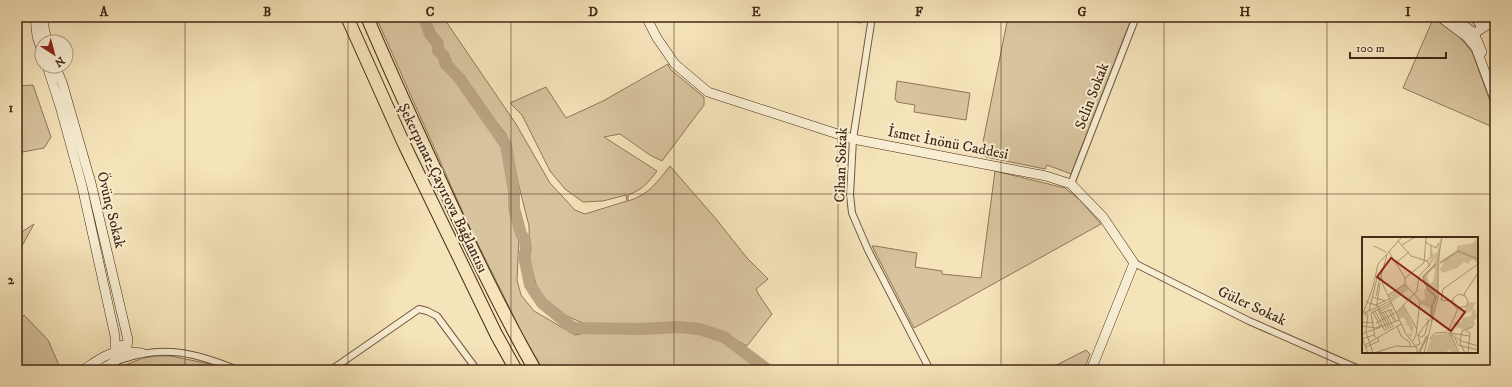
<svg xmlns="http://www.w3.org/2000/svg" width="1512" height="387" font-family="'IM FELL DW Pica',serif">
<rect width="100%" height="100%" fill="#f5e3b9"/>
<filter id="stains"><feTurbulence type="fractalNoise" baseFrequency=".005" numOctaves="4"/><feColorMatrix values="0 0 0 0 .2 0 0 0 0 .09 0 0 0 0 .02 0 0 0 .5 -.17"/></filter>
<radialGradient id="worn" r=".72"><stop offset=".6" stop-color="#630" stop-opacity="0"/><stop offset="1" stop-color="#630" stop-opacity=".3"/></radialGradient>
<!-- green -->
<path fill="#d7c39d" stroke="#8e7659" d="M376 17H419L429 34 436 52 440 57 443 64 466 91 478 111 502 144V151L507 178 511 191V206L517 228 519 237 517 280 521 295 534 311 575 335 596 331H666C684 328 708 331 724 340 735 345 751 362 761 370H543L521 331 468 224Z
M428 17H443L516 124 550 183 575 210 585 214 627 201 626 195 603 201 583 202 565 189 550 171 522 115 510 103 546 87 566 118 603 101 668 64 670 69 704 97V105L662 161 650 155 620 134 604 137 657 171C649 182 642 190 628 195V201C650 194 657 182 670 166L716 219 747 258 768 279 756 289 759 295 772 314 747 346 720 331 676 323 644 327 589 326 560 313 538 291 530 262 529 226 506 134 452 65 450 58 443 50Z
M826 17H862L861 23Z
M1008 17H1132L1071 174 1047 165 1045 169 986 157 981 152Z
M1434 17 1458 35 1472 52 1495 115V128L1403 88Z
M897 81 970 93 966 120 914 112 915 105 897 102 895 99Z
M33 85 51 137 44 148 17 153V86Z
M995 171 1065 188 1080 200 1101 224 914 328 872 246H875L917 253 915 267 942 271V274L981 278Z
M34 224 17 255V235Z
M24 315 48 340 61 370H17V322Z
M1086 350 1090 354 1084 370H1047Z
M155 356H171L210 364 199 370H113L143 358Z"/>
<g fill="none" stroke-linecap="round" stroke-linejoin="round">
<!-- river -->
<path stroke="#b9a381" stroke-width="12" d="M424 17 430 34 438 44V51L444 56 445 63 460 79 506 145 514 192V208L521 234 525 240 526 250 524 256 530 285 542 303 573 328 641 329 678 327 699 329 724 337 768 370"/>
<!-- street casing -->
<g stroke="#71573e" stroke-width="8">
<path id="street" d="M872 17 853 139 850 195 852 213 868 250 930 370
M1474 17 1481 29
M1481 29 1486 17
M1071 184 1136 17
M1134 263 1249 321 1361 370
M120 360C164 344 196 353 238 370
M331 370 419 309 427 311 437 316 477 370"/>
</g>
<!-- secondary casing -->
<g stroke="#452815" stroke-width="10">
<path id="secondary" d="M35 17 37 36 42 52
M42 17 47 42
M646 17 657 38 675 64 708 92 853 139 1046 176 1071 184 1103 217 1134 263 1091 370
M1440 17 1467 37 1476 48 1495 99
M1453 17 1474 33 1482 52
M1470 36 1495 20
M47 66 60 106 82 186 115 336V352
M55 66 62 82 91 183 128 340C127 357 113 363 99 370
M122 345 130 352 142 353
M83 370C94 363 107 352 121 352"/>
</g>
<!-- highway casing -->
<g stroke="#452815" stroke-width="14">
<path id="highway" d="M347 17 404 144 496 334 516 370
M367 17C396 85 427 152 458 219 482 270 507 321 535 370"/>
</g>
<!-- street -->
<use href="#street" stroke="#f8edd2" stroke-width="6"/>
<!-- secondary -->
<use href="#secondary" stroke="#f8edd2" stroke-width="9"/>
<!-- highway -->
<use href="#highway" stroke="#f5e3b9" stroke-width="12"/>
</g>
<!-- grid -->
<path fill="none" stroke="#452815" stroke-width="1" stroke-opacity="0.55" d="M185 17V370M348 17V370M511 17V370M674 17V370M838 17V370M1001 17V370M1164 17V370M1327 17V370M17 194H1495"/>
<g text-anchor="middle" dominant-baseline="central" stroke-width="4" stroke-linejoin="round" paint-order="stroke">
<!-- street labels -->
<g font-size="15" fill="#452815" stroke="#f8edd2">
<text transform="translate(1092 96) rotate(-69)">Selin Sokak</text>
<text transform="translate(948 143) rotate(11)">İsmet İnönü Caddesi</text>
<text transform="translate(841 165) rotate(-88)">Cihan Sokak</text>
<text transform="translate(443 188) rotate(64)">Şekerpınar-Çayırova Bağlantısı</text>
<text transform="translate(111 210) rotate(76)">Övünç Sokak</text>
<text transform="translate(1252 306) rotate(25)">Güler Sokak</text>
</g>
</g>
<!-- overview -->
<g transform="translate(1362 237)">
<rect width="116" height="116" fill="#f5e3b9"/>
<path d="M79 0 76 52 70 85 64 83V81L68 82V71L59 67V64L63 63 62 53 66 50 61 40 70 31 65 37 67 46 71 45 73 32 70 30 74 21 63 33 69 22 70 11 71 17 75 15ZM113 2 116 7V27L110 22 106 27 102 25 95 31 80 36 78 32 83 23 95 14V9L112 6ZM43 47 47 52 29 66 26 58ZM116 62V84L115 81 112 83 113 88 103 93 91 89 92 85H100V81L96 82 109 79 110 74 99 78 107 65H114L110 73 113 72 115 79ZM41 69 52 90 49 101 45 97 50 96 46 88 40 89 45 87 42 80 37 82 34 77ZM87 95 99 101 88 97 96 116H89L88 112 83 116H64L70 99Z" fill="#d7c39d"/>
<path fill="none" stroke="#b9a381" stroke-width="2" d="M78 26 96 14 116 22M69 81 70 69 74 60 66 52 61 40 74 27M57 116 65 99"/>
<path fill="none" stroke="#af9877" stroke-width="1" d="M63 5 74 11 77 6M40 8 53 0M12 9 24 15M27 15 43 41V47L58 64 54 98 51 104M25 18 19 39 21 48 44 97 55 111V116M65 24 69 20V8M35 25 47 15M43 41 62 26 64 0M26 58 43 47M11 60 23 64M90 64 79 63 81 52 116 27M4 65 14 68 27 62M15 67 27 92M15 67 18 46M14 68 25 93M41 68 55 92M16 70 28 64M95 71 105 69 106 64 102 57 116 36M26 72 32 84M95 72 91 67V61L97 57 103 59M29 73 34 84M7 74 15 41 18 40 14 59M13 74 23 94M18 74 30 68M23 74 31 90M2 75 6 77 4 95 11 116M11 75 18 89M21 75 29 91M9 76 13 101M9 76 29 66M19 76 31 72M34 76 55 54 57 39 68 28 65 24 49 19 36 4M0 79 11 50 16 27 40 0M3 79 4 75 14 71M0 85 12 86M14 86 33 76M0 89 14 91 20 88M35 89 39 99 48 106V110M86 94 96 72M104 94 108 96 106 116M86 96 99 104 116 109M88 96 108 99M0 97 37 83M56 98 60 100 63 97 67 83M89 98 97 116M0 101 6 116M93 101 96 108 116 113M0 102 12 98M68 102 73 96 85 95M3 108 39 87M53 109 58 107 56 98 67 83M4 110 17 104 15 100M12 116 34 109 54 110M62 116 76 60V23L80 0M103 116 98 106 100 94 111 90"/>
<path fill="#8f2418" fill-opacity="0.15" stroke="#8f2418" stroke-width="2" d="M29 21 103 75 89 94 15 40Z"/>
<rect width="116" height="116" fill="none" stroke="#452815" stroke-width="2"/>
</g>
<!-- margin -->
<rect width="1512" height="387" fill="none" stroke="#f5e3b9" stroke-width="44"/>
<!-- north arrow -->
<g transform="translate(54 54) rotate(144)"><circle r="19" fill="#f8edd2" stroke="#b09e86"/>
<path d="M0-3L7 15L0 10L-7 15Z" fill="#8f2418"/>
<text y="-6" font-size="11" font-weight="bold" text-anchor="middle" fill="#452815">N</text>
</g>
<!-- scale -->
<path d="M1350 52v6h96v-6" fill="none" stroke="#452815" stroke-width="2"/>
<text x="1356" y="52" font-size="12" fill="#452815" stroke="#f8edd2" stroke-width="3" paint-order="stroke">100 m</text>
<rect x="22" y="22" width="1468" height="343" fill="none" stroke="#452815" stroke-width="1.5"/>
<g font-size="13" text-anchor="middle" font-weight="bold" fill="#452815">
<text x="104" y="16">A</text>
<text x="267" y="16">B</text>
<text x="430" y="16">C</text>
<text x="593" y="16">D</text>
<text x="756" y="16">E</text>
<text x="919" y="16">F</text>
<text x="1082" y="16">G</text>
<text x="1245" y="16">H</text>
<text x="1408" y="16">I</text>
<text x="11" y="112">1</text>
<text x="11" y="284">2</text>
</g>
<rect width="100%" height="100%" filter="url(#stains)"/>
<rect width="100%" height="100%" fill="url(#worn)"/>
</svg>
